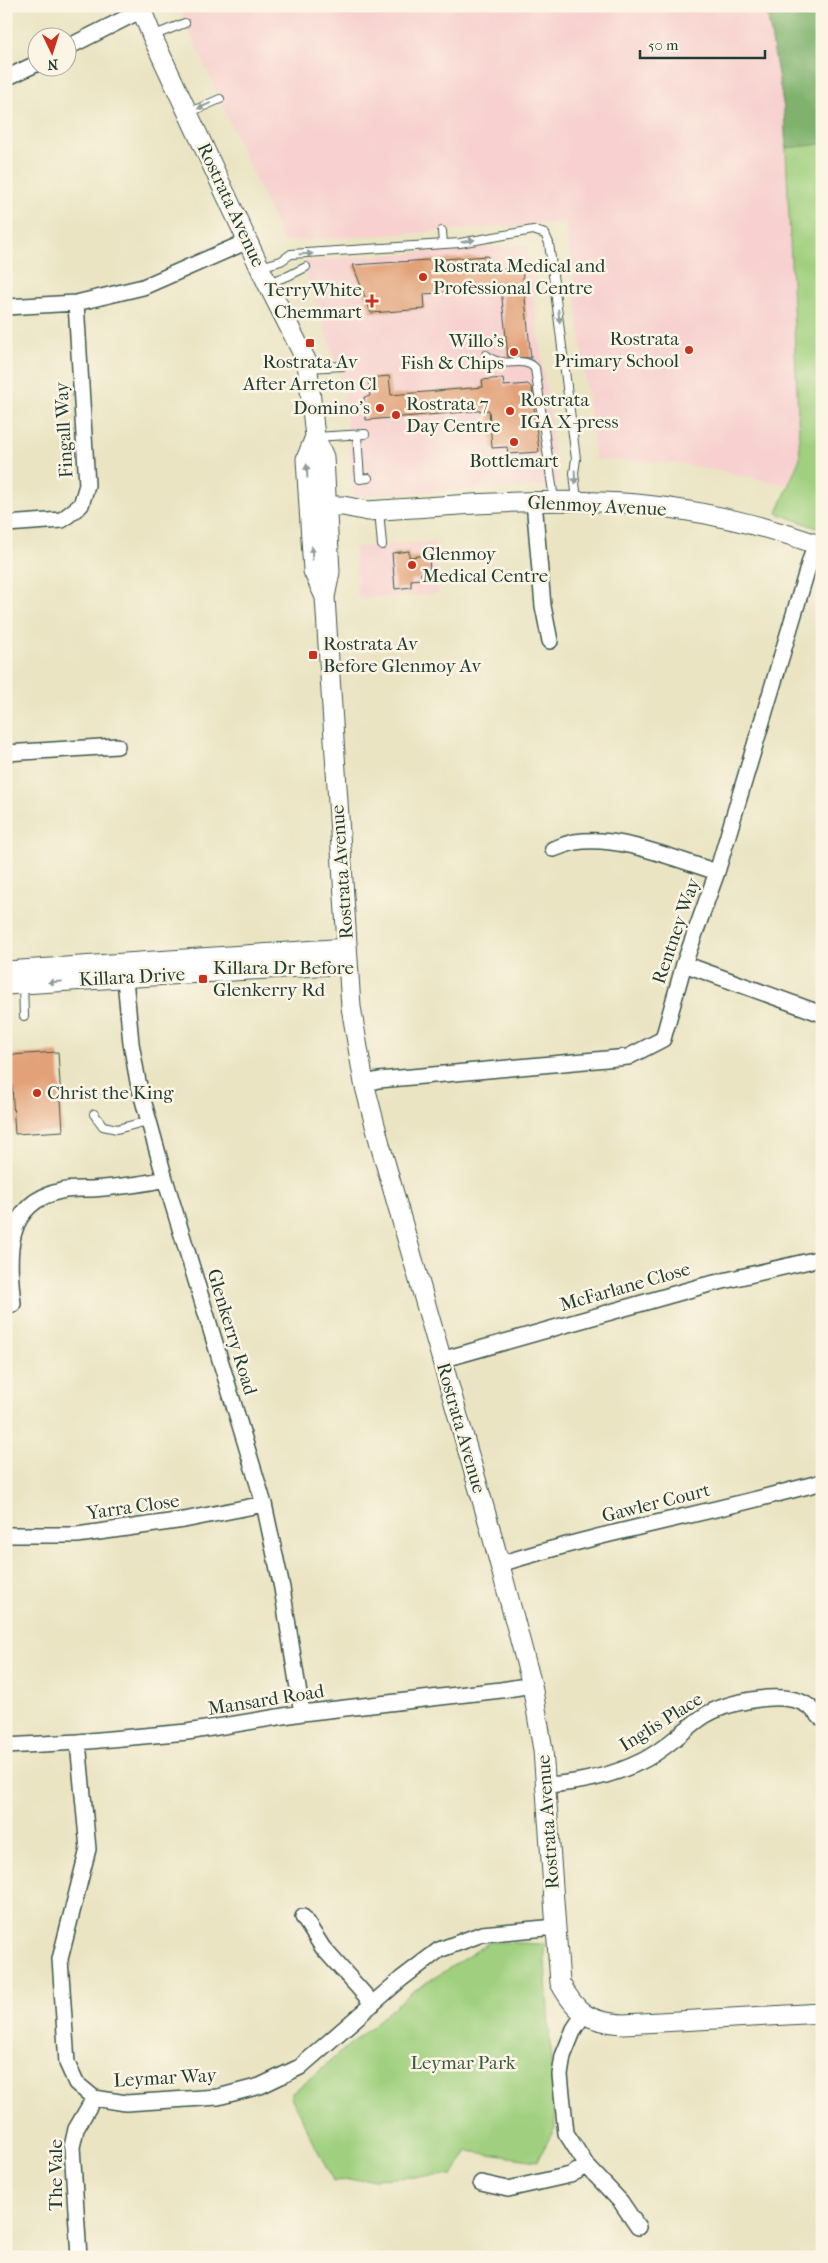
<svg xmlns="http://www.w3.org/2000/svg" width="828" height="2263" font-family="'IM FELL French Canon',serif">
<rect width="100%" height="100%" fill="#fcf5e5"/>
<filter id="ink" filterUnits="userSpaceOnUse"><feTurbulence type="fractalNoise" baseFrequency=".02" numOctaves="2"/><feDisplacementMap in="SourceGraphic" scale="10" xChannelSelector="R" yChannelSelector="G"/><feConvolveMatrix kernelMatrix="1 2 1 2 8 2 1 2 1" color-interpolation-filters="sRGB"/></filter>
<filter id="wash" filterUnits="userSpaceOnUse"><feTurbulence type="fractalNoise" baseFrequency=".0096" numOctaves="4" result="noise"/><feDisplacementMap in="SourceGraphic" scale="20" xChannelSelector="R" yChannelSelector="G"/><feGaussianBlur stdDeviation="1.12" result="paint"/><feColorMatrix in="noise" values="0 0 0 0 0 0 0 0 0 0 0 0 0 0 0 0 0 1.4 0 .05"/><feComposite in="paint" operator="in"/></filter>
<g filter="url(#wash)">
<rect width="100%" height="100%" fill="#eae4c3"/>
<!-- built -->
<path fill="#f7d0cf" d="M178 6H766L784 108 800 458 788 485 684 464 595 459 566 222 283 242Z
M527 245 558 485 353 496 344 388 302 261Z
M435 542 438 594 358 598 355 547Z"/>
<!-- green -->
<path fill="#a0d07f" stroke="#60865a" d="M766 6H822V530L777 513 800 458 784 108Z
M490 1942 544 1944 555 2128 537 2161 468 2151 453 2175 333 2181 290 2095 412 1992Z"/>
<!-- forest -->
<path fill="#80b26e" stroke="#507851" d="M766 6H822V144L786 148 784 108Z"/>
<g id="blocks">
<!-- building -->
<path fill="#e2a178" d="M488 256 489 271 522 268 531 358 508 357 501 289 424 294 425 309 371 313 353 265Z
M389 376 391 395 483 387 482 380 503 378 504 386 528 384 532 388 539 452 508 454 507 447 492 448 489 410 366 420 364 397 370 396 368 378Z
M409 551V557L429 555 430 573H421V579L411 580V587L395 589 392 553Z
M58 1052 63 1131 15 1134 10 1055Z"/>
</g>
</g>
<g filter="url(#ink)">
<use href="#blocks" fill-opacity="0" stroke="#3d5649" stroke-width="1"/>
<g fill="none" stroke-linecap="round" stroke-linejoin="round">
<!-- service casing -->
<g stroke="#3d5649" stroke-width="10">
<path id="service" d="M152 36 185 23
M188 113 220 99
M442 231 443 244
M260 267 281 261 291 254 460 243 533 230 545 234 549 243 576 459 574 473 577 501
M267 283 288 276 306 267
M486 355C503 371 521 354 535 368L549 464
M309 368 343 366
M357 435 360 479 368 478
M315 437 365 434
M540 465 549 464 554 500
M379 510 382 545
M23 983 24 1016
M94 1114 103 1126 117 1129 148 1121"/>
</g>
<!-- minor casing -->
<g stroke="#3d5649" stroke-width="18">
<path id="minor" d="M68 47 142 10
M6 78 38 63
M6 307 76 303 143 287 248 241
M534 501 543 606 550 641
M6 524 62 520 81 505 87 485 76 303
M6 753 117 746
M553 849C560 847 568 843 575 842 619 835 675 859 717 872
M684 964 822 1014
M124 968 131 1043 138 1082 165 1179 264 1504 282 1588 302 1713
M364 1083 379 1080 628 1057 663 1039 684 964 717 872 815 544
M13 1304C8 1257 3 1203 61 1191 71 1188 82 1189 92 1189 117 1187 141 1185 165 1179
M441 1360 706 1285 822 1258
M6 1535H77L184 1520 264 1504
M500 1564C606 1531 715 1512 822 1482
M78 1742 88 1849 60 1959 67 2063 76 2083 94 2098 126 2103 218 2097 260 2086 300 2067 401 1979 439 1950 482 1934 556 1927
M6 1746 78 1742 187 1732 302 1713 501 1690 532 1685
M546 1785C579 1783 612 1776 642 1761 665 1750 683 1730 704 1716 726 1702 777 1692 801 1702 809 1705 816 1712 822 1719
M303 1917 323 1948 373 2004
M584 2014 574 2029 563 2056 560 2075 566 2133 587 2166 621 2202 638 2227
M481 2183 508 2189 570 2175 587 2166
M79 2257 72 2147 76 2129 94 2098"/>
</g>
<!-- tertiary casing -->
<g stroke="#3d5649" stroke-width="21">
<path id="tertiary" d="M140 6 152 36 267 283 307 362 315 437 324 457 330 572 325 597 351 1007 364 1083 381 1148 490 1528 532 1685 543 1750 560 1983C577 2014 589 2022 624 2024L822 2013
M315 437 306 459 313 571 325 597
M309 506H343L368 511C458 505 548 497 637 504 700 510 763 525 822 546
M6 971 347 948
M6 985 348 964"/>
</g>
<!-- service -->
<use href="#service" stroke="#fff" stroke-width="8"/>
<!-- minor -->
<use href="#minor" stroke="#fff" stroke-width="15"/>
<!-- tertiary -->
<use href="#tertiary" stroke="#fff" stroke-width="19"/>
</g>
<!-- one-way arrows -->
<defs><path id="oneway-solid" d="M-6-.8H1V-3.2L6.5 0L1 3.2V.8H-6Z" transform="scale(1.25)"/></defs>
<g fill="#8f9e9a">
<use href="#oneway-solid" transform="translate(204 106) rotate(156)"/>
<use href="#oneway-solid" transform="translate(468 241) rotate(-10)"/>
<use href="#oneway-solid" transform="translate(306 254) rotate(-2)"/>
<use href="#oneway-solid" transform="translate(559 316) rotate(83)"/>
<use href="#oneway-solid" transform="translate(307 471) rotate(-93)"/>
<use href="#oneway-solid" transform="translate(575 477) rotate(87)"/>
<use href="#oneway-solid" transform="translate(312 553) rotate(-93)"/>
<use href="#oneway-solid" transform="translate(55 982) rotate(177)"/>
</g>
</g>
<!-- markers -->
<g fill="#c8321e" stroke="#fcf5e5" stroke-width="2">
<circle cx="423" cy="277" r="5"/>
<path d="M369.5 293.5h5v5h5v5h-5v5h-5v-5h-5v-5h5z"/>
<rect x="305" y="338" width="10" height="10" rx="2.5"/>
<circle cx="689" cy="350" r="5"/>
<circle cx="514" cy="352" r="5"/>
<circle cx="380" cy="408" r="5"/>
<circle cx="510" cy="411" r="5"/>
<circle cx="396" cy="415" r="5"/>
<circle cx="514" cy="442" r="5"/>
<circle cx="412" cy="565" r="5"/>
<rect x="308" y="650" width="10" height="10" rx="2.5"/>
<rect x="198" y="974" width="10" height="10" rx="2.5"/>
<circle cx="37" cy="1093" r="5"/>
</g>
<g text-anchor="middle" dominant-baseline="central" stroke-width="5" stroke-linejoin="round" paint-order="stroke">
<!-- street labels -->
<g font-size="19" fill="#1f3d34" stroke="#fcf5e5">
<text transform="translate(231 205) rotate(65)">Rostrata Avenue</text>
<text transform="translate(64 430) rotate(-93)">Fingall Way</text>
<text transform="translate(597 506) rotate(3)">Glenmoy Avenue</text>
<text transform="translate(342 872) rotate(-94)">Rostrata Avenue</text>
<text transform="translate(676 931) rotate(-71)">Rentney Way</text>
<text transform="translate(132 977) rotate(-3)">Killara Drive</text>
<text transform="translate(625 1287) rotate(-16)">McFarlane Close</text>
<text transform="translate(232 1332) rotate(73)">Glenkerry Road</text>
<text transform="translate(461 1428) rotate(74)">Rostrata Avenue</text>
<text transform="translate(656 1503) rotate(-14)">Gawler Court</text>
<text transform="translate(133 1507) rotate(-8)">Yarra Close</text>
<text transform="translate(266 1700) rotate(-9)">Mansard Road</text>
<text transform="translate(661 1722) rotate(-32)">Inglis Place</text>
<text transform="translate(548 1822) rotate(-94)">Rostrata Avenue</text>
<text transform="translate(165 2078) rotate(-3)">Leymar Way</text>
<text transform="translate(56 2175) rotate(-90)">The Vale</text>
</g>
<!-- poi labels -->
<g font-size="19" fill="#1f3d34" stroke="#fcf5e5" text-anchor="start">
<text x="433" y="266">Rostrata Medical and<tspan x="433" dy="22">Professional Centre</tspan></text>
<text x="362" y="290" text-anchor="end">TerryWhite<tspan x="362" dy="22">Chemmart</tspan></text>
<text x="679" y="339" text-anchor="end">Rostrata<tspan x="679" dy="22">Primary School</tspan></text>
<text x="504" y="341" text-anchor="end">Willo's<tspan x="504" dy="22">Fish &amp; Chips</tspan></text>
<text x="310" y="362" text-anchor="middle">Rostrata Av<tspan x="310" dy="22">After Arreton Cl</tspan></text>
<text x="520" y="400">Rostrata<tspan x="520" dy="22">IGA X-press</tspan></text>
<text x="406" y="404">Rostrata 7<tspan x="406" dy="22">Day Centre</tspan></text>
<text x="370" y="408" text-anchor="end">Domino's</text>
<text x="514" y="461" text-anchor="middle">Bottlemart</text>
<text x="422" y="554">Glenmoy<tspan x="422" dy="22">Medical Centre</tspan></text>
<text x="323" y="644">Rostrata Av<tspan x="323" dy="22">Before Glenmoy Av</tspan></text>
<text x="213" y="968">Killara Dr Before<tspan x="213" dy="22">Glenkerry Rd</tspan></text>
<text x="47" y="1093">Christ the King</text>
</g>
<!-- park labels -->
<g font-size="19" fill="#395a43" stroke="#fcf5e5">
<text x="463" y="2063">Leymar Park</text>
</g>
</g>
<!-- margin -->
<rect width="828" height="2263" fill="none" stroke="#fcf5e5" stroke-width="25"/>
<!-- north arrow -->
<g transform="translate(52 52) rotate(176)"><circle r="24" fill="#fcf5e5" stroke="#a4ab9e"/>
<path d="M0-4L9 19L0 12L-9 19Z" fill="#c8321e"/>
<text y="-8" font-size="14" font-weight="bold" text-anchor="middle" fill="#1f3d34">N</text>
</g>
<!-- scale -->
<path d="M640 50v8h125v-8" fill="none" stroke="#1f3d34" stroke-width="2.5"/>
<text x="648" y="50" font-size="15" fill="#1f3d34" stroke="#fcf5e5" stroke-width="4" paint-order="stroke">50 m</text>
</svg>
